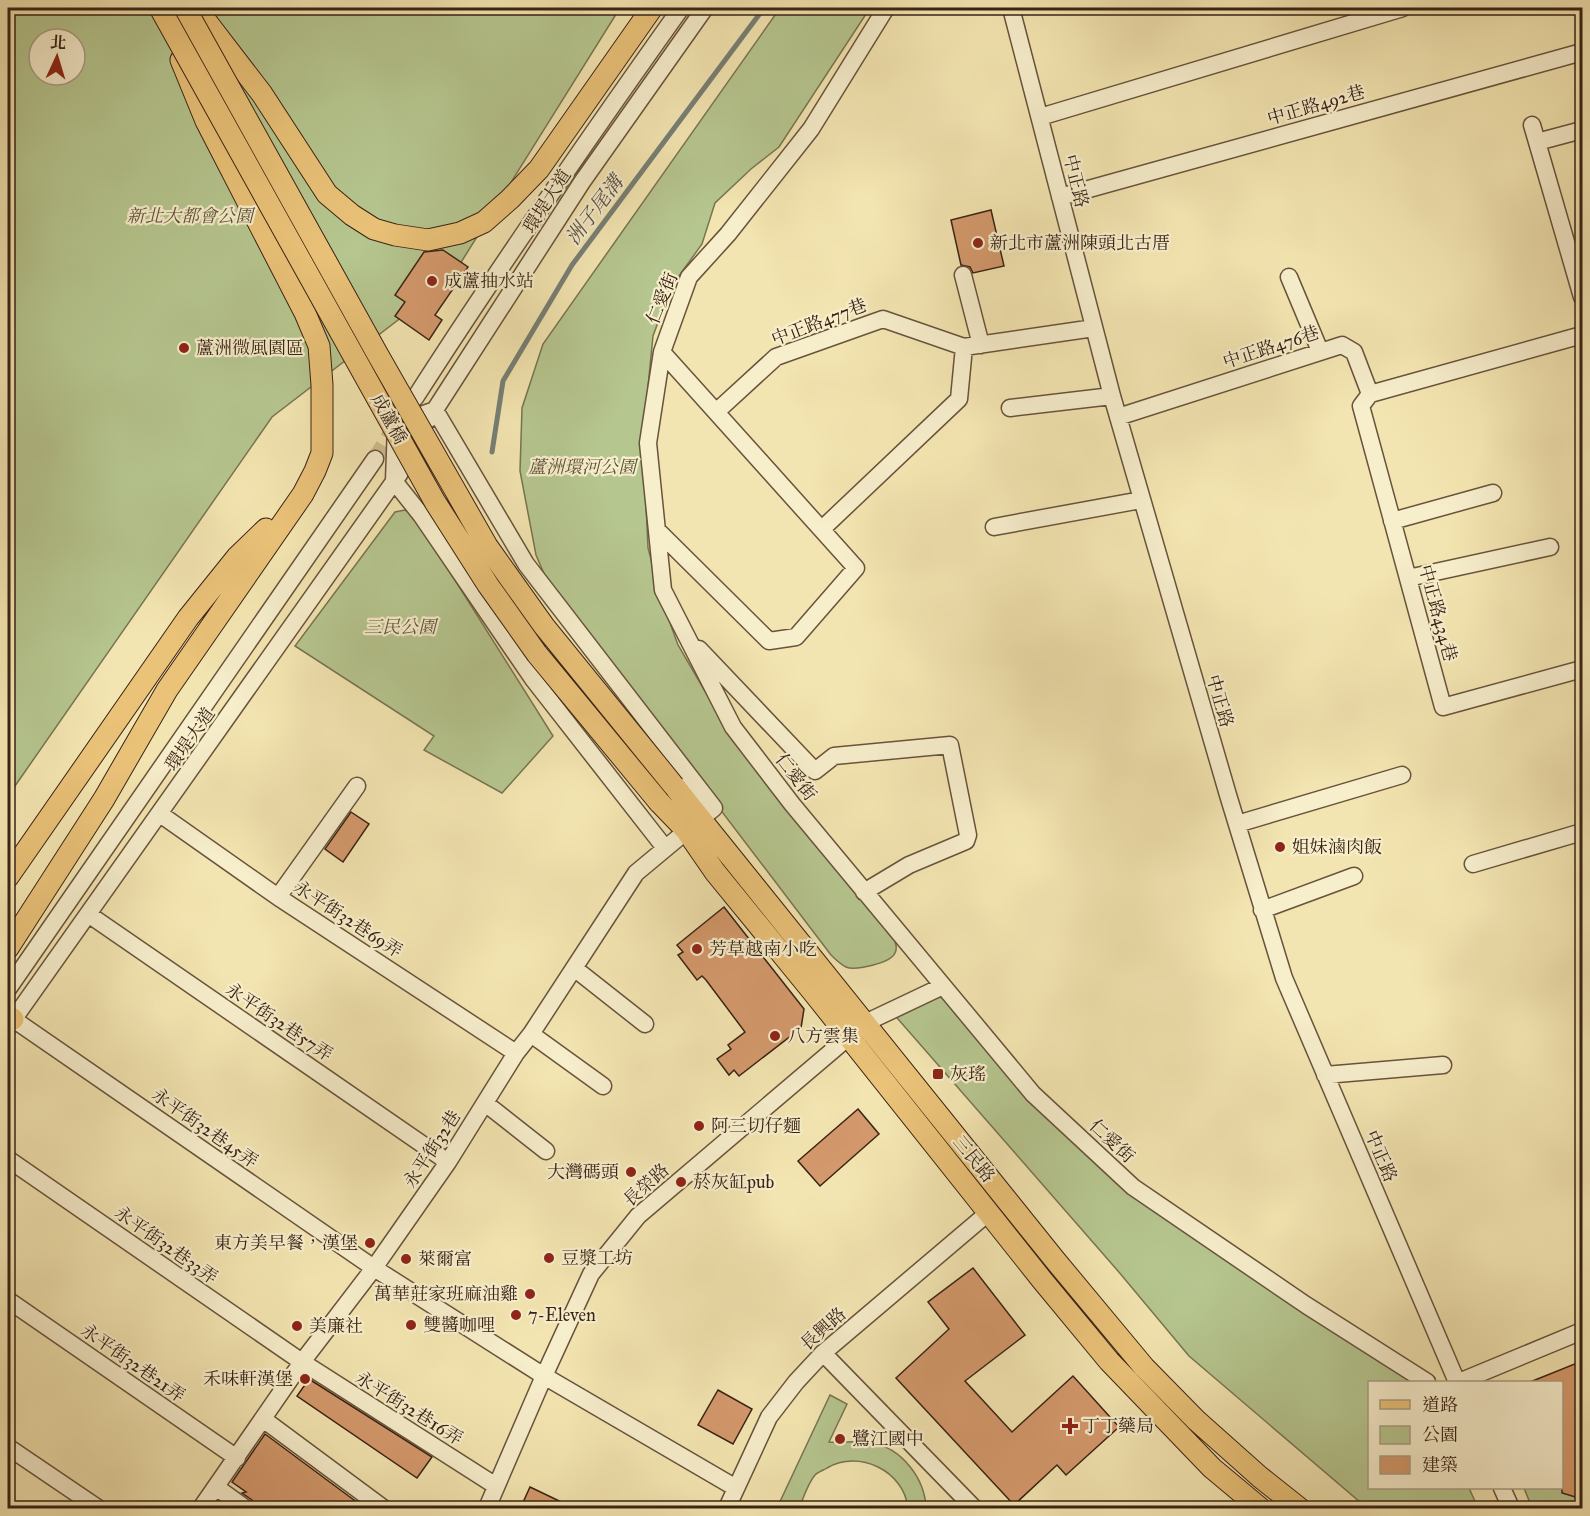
<svg xmlns="http://www.w3.org/2000/svg" width="1590" height="1516" font-family="'IM FELL Great Primer','Noto Serif TC',serif">
<rect width="100%" height="100%" fill="#f3e5b1"/>
<filter id="stains"><feTurbulence type="fractalNoise" baseFrequency=".00333" numOctaves="4"/><feColorMatrix values="0 0 0 0 .2 0 0 0 0 .09 0 0 0 0 .02 0 0 0 .5 -.17"/></filter>
<radialGradient id="worn" r=".72"><stop offset=".6" stop-color="#630" stop-opacity="0"/><stop offset="1" stop-color="#630" stop-opacity=".3"/></radialGradient>
<!-- green -->
<path fill="#b6c68f" stroke="#787452" stroke-width="1.5" fill-rule="evenodd" d="M8 8H620L450 280 272 417 8 796ZM39 39H75V75H39Z
M780 8H870L779 147 751 169 715 203 702 244 671 287 653 336 643 438 648 548 662 601 678 645 727 729 892 935C895 941 898 947 895 953 891 963 855 971 846 967 840 964 835 959 831 955L548 583 536 555 520 471 522 408 543 344Z
M405 510 414 515 553 736 502 793 424 750 434 736 295 646 395 512Z
M943 986 1125 1189 1413 1382H1370V1488H1469L1478 1508H1367L1189 1356 1118 1271 891 1011Z
M830 1395 847 1404 829 1442C843 1443 858 1440 872 1443 902 1448 925 1479 926 1508H908C904 1471 859 1449 827 1468 824 1470 818 1472 815 1475 808 1483 803 1499 799 1508H777Z
M1562 1472 1582 1483V1508H1532L1524 1488H1562Z"/>
<g fill="none" stroke-linecap="round" stroke-linejoin="round">
<!-- stream -->
<path stroke="#767f75" stroke-width="5" d="M492 452 503 381 572 265 764 8"/>
</g>
<!-- building -->
<path fill="#d4996c" stroke="#392215" stroke-width="1.5" d="M991 210 1004 266 973 273 970 267 961 265 951 220Z
M443 250 468 267 435 315 442 320 429 340 395 316 405 302 395 295 424 252Z
M351 812 369 824 343 862 325 849Z
M724 907 804 1009 801 1028 739 1076 734 1070 729 1075 717 1059 731 1049 728 1045 745 1032 706 980 702 976 697 980 678 955 683 952 677 945Z
M858 1109 879 1134 820 1186 798 1161Z
M973 1268 1025 1335 965 1381 1012 1432 1073 1376 1119 1427 1066 1475 1057 1465 1014 1505 896 1378 949 1329 928 1302Z
M1582 1361V1499L1562 1493V1383L1530 1382Z
M309 1379 432 1457 417 1478 297 1396Z
M718 1390 752 1409 733 1444 698 1425Z
M265 1434 366 1509H255L252 1500 242 1493 246 1492 232 1482Z
M530 1487 576 1509H520Z"/>
<g fill="none" stroke-linecap="round" stroke-linejoin="round">
<!-- minor-tunnel -->
<path stroke="#cebe92" stroke-width="16" stroke-dasharray="16 8" stroke-linecap="butt" d="M375 459 399 420"/>
<!-- minor casing -->
<g stroke="#68533c" stroke-width="19">
<path id="minor" d="M886 8 811 129 728 234 689 277 662 352 648 443 663 590 733 727 792 804 1033 1094 1133 1187 1306 1305 1427 1382
M1011 8 1112 396 1228 795 1284 978 1457 1382
M1040 117 1403 8
M1532 125 1537 142
M1582 130 1537 142 1582 297
M1060 197 1582 52
M963 275 981 345
M1289 277 1320 351
M1370 394 1361 406 1443 707 1582 669
M1370 394 1582 335
M415 398C500 265 590 136 681 8
M1010 408 1112 396
M716 412 776 357 883 319 964 347 1094 328
M1118 417 1342 345 1354 352 1370 394
M429 419 582 182 705 8
M1392 521 1493 493
M994 527 1141 500
M822 529 959 399 964 347
M658 531 769 641 796 637 856 568 662 352
M1408 578 1550 547
M699 649 815 771 834 756 950 745 968 835 966 841 909 865 864 892
M160 814 278 897 516 1053
M1237 824 1402 775
M1473 864 1582 832
M278 897 357 786
M1262 910 1354 876
M88 914 448 1162
M574 968 645 1024
M8 989 375 459
M13 1019 374 1268 544 1376 736 1488
M8 1027 400 473
M531 1034 603 1086
M1325 1075 1443 1065
M485 1103 546 1151
M8 1159 302 1362 496 1486
M8 1300 237 1458
M823 1353 974 1508
M1459 1382 1582 1331
M263 1419 383 1508
M8 1447 98 1508
M216 1487 245 1508
M1502 1488 1511 1508
M201 1508 302 1362 374 1268 448 1162 516 1053 531 1034 636 873 714 808 526 564 435 410 396 424 394 481 421 515 533 679 665 848
M487 1508 544 1376 591 1274 638 1216 865 1023 943 986
M727 1508 769 1417 796 1382 823 1353 988 1213"/>
</g>
<!-- major casing -->
<g stroke="#392215" stroke-width="23">
<path id="major" d="M196 8 262 94 327 194 352 215 374 229 395 235 428 240 460 233 484 222 510 199 539 169 652 8
M674 786 1055 1260 1144 1367 1196 1420 1260 1477 1299 1508
M659 802 686 830 715 872 813 992 1042 1280 1109 1361 1212 1468 1260 1508
M8 877 188 618 237 557 266 529
M8 948 104 799 167 690 303 494 315 471 322 453V385L319 346 305 313 206 121 181 60
M8 1016 13 1019"/>
</g>
<!-- minor -->
<use href="#minor" stroke="#f7eecc" stroke-width="16"/>
<!-- major -->
<use href="#major" stroke="#eac278" stroke-width="21"/>
<!-- major-bridge casing -->
<g stroke="#392215" stroke-width="23" stroke-linecap="butt">
<path id="major-bridge" d="M160 8 435 502 488 585 537 654 659 802
M185 8 378 355 487 546 544 626 674 786"/>
</g>
<!-- major-bridge -->
<use href="#major-bridge" stroke="#eac278" stroke-width="21"/>
</g>
<!-- markers -->
<g fill="#8f2418" stroke="#f7eecc" stroke-width="2">
<circle cx="978" cy="243" r="6"/>
<circle cx="432" cy="281" r="6"/>
<circle cx="184" cy="348" r="6"/>
<circle cx="1280" cy="847" r="6"/>
<circle cx="697" cy="949" r="6"/>
<circle cx="775" cy="1036" r="6"/>
<rect x="932" y="1068" width="12" height="12" rx="3"/>
<circle cx="699" cy="1126" r="6"/>
<circle cx="631" cy="1172" r="6"/>
<circle cx="681" cy="1182" r="6"/>
<circle cx="370" cy="1243" r="6"/>
<circle cx="549" cy="1258" r="6"/>
<circle cx="406" cy="1259" r="6"/>
<circle cx="530" cy="1294" r="6"/>
<circle cx="516" cy="1315" r="6"/>
<circle cx="411" cy="1325" r="6"/>
<circle cx="297" cy="1326" r="6"/>
<circle cx="305" cy="1379" r="6"/>
<path d="M1067 1417h6v6h6v6h-6v6h-6v-6h-6v-6h6z"/>
<circle cx="840" cy="1439" r="6"/>
</g>
<g text-anchor="middle" dominant-baseline="central" stroke-width="4.5" stroke-linejoin="round" paint-order="stroke">
<!-- street labels -->
<g font-size="18" fill="#392215" stroke="#f7eecc">
<text transform="translate(1316 105) rotate(-16)">中正路492巷</text>
<text transform="translate(1076 181) rotate(76)">中正路</text>
<text transform="translate(547 201) rotate(-57)">環堤大道</text>
<text transform="translate(662 298) rotate(-68)">仁愛街</text>
<text transform="translate(819 322) rotate(-21)">中正路477巷</text>
<text transform="translate(1271 347) rotate(-18)">中正路476巷</text>
<text transform="translate(389 419) rotate(61)">成蘆橋</text>
<text transform="translate(1438 613) rotate(75)">中正路434巷</text>
<text transform="translate(1220 701) rotate(74)">中正路</text>
<text transform="translate(190 739) rotate(-55)">環堤大道</text>
<text transform="translate(796 777) rotate(52)">仁愛街</text>
<text transform="translate(348 919) rotate(33)">永平街32巷69弄</text>
<text transform="translate(279 1022) rotate(34)">永平街32巷57弄</text>
<text transform="translate(205 1128) rotate(35)">永平街32巷45弄</text>
<text transform="translate(1112 1141) rotate(43)">仁愛街</text>
<text transform="translate(432 1149) rotate(-57)">永平街32巷</text>
<text transform="translate(1381 1156) rotate(67)">中正路</text>
<text transform="translate(974 1159) rotate(51)">三民路</text>
<text transform="translate(646 1185) rotate(-42)">長榮路</text>
<text transform="translate(166 1245) rotate(35)">永平街32巷33弄</text>
<text transform="translate(823 1329) rotate(-42)">長興路</text>
<text transform="translate(133 1363) rotate(35)">永平街32巷21弄</text>
<text transform="translate(409 1408) rotate(32)">永平街32巷16弄</text>
</g>
<!-- park labels -->
<g font-size="18" font-style="italic" fill="#5e533a" stroke="#f7eecc">
<text x="190" y="216">新北大都會公園</text>
<text x="582" y="467">蘆洲環河公園</text>
<text x="400" y="627">三民公園</text>
</g>
<!-- poi labels -->
<g font-size="18" fill="#392215" stroke="#f7eecc" text-anchor="start">
<text x="990" y="243">新北市蘆洲陳頭北古厝</text>
<text x="444" y="281">成蘆抽水站</text>
<text x="196" y="348">蘆洲微風園區</text>
<text x="1292" y="847">姐妹滷肉飯</text>
<text x="709" y="949">芳草越南小吃</text>
<text x="787" y="1036">八方雲集</text>
<text x="950" y="1074">灰瑤</text>
<text x="711" y="1126">阿三切仔麵</text>
<text x="619" y="1172" text-anchor="end">大灣碼頭</text>
<text x="693" y="1182">菸灰缸pub</text>
<text x="358" y="1243" text-anchor="end">東方美早餐，漢堡</text>
<text x="561" y="1258">豆漿工坊</text>
<text x="418" y="1259">萊爾富</text>
<text x="518" y="1294" text-anchor="end">萬華莊家班麻油雞</text>
<text x="528" y="1315">7-Eleven</text>
<text x="423" y="1325">雙醬咖哩</text>
<text x="309" y="1326">美廉社</text>
<text x="293" y="1379" text-anchor="end">禾味軒漢堡</text>
<text x="1082" y="1426">丁丁藥局</text>
<text x="852" y="1439">鷺江國中</text>
</g>
<!-- water labels -->
<g font-size="20" font-style="italic" fill="#575045" stroke="#f7eecc">
<text transform="translate(594 210) rotate(-53)">洲子尾溝</text>
</g>
</g>
<!-- margin -->
<rect width="1590" height="1516" fill="none" stroke="#f3e5b1" stroke-width="30"/>
<rect x="9" y="9" width="1572" height="1498" fill="none" stroke="#392215" stroke-width="3"/>
<rect x="15" y="15" width="1560" height="1486" fill="none" stroke="#392215" stroke-width="1.5"/>
<!-- legend -->
<rect x="1368" y="1381" width="195" height="108" fill="#f7eecc" stroke="#ab9c83" stroke-width="1.5"/>
<rect x="1380" y="1400" width="30" height="9" fill="#eac278" stroke="#ab9c83" stroke-width="1.5"/>
<text x="1422" y="1411" font-size="18" fill="#392215">道路</text>
<rect x="1380" y="1426" width="30" height="18" fill="#b6c68f" stroke="#ab9c83" stroke-width="1.5"/>
<text x="1422" y="1441" font-size="18" fill="#392215">公園</text>
<rect x="1380" y="1456" width="30" height="18" fill="#d4996c" stroke="#ab9c83" stroke-width="1.5"/>
<text x="1422" y="1471" font-size="18" fill="#392215">建築</text>
<!-- north arrow -->
<g transform="translate(57 57) rotate(4)"><circle r="28" fill="#f7eecc" stroke="#ab9c83" stroke-width="1.5"/>
<path d="M0-4.5L10 22L0 15L-10 22Z" fill="#8f2418"/>
<text y="-9" font-size="16" font-weight="bold" text-anchor="middle" fill="#392215">北</text>
</g>
<rect width="100%" height="100%" filter="url(#stains)"/>
<rect width="100%" height="100%" fill="url(#worn)"/>
</svg>
